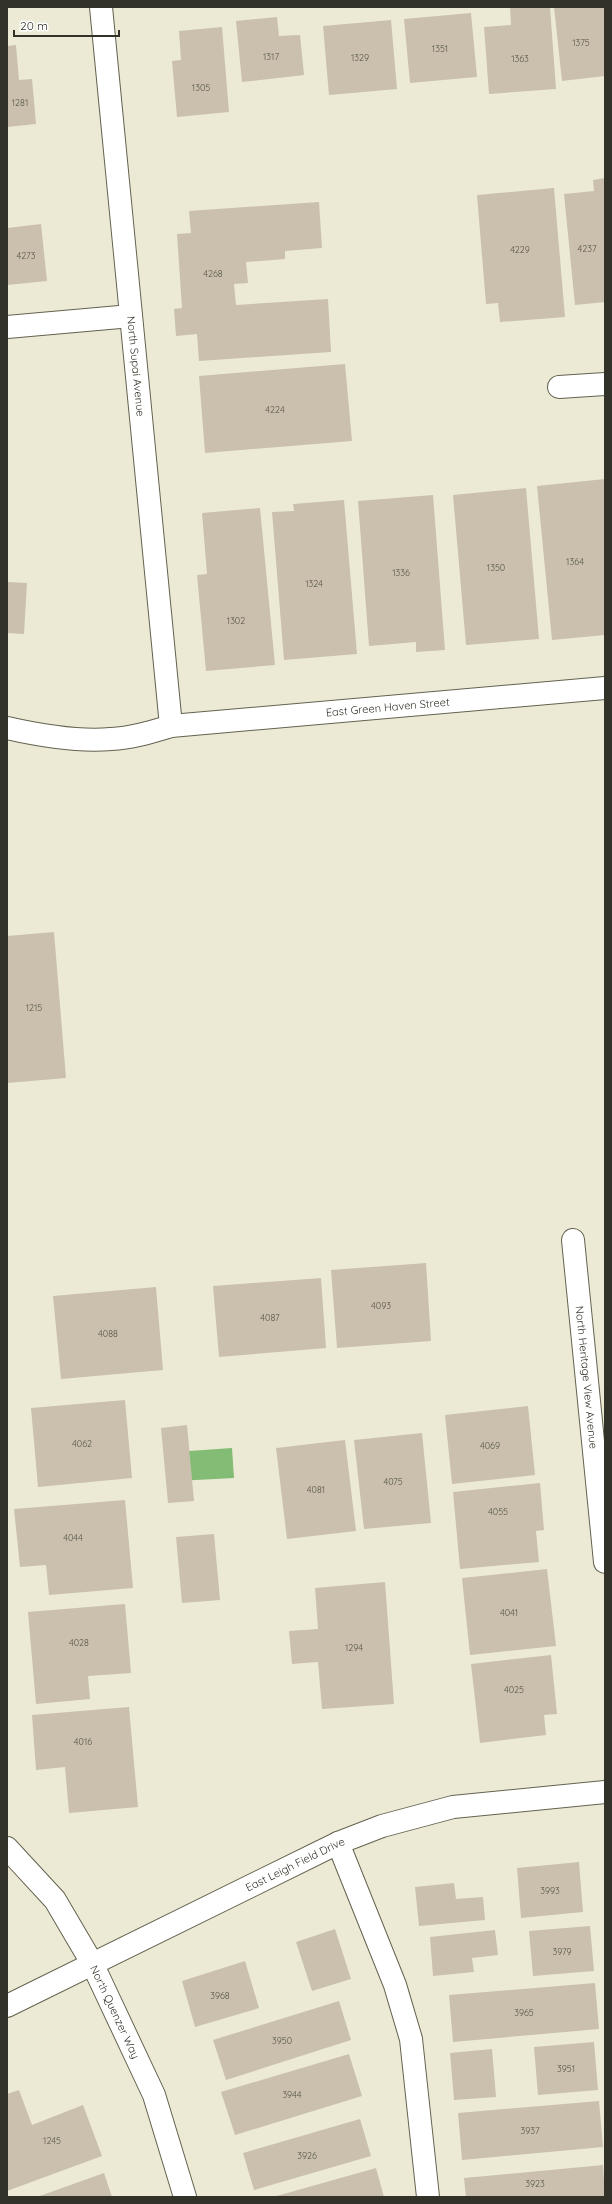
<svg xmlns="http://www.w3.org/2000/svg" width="612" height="2204" font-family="Quicksand,sans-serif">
<rect width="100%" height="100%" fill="#ecead5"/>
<!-- water -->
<path fill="#82bc75" d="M232 1448 234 1478 177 1481 175 1452Z"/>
<!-- building -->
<path fill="#cac0ad" d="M510 7H550L556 89 489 94 484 27 511 25Z
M554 7H605V76L562 81Z
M471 13 477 77 410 83 404 19Z
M277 17 279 36 300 35 304 75 242 82 236 21Z
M391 20 397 89 329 95 323 26Z
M222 27 229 112 177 117 172 61 181 60 179 31Z
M16 45 19 80 32 79 36 124 7 127V46Z
M605 178V302L575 305 564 194 594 191 593 180Z
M554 188 565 317 500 322 498 303 486 304 477 195Z
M319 202 322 248 285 251V259L246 262 248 283 234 284 236 305 328 299 331 352 199 361 197 334 176 336 174 309 182 308 177 234 191 233 189 211Z
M41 224 47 281 7 285V228Z
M345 364 352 441 205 453 199 376Z
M605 479V635L552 640 537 486Z
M526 488 539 639 466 645 453 495Z
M433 495 445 650 416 652V642L369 646 358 501Z
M344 500 357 654 284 660 272 512 294 511 293 504Z
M260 508 275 665 206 671 197 575 207 574 202 513Z
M7 582 27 583 24 634 7 633Z
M54 932 66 1078 7 1083V936Z
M426 1263 431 1341 337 1348 331 1270Z
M321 1278 326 1348 219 1357 213 1286Z
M156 1287 163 1370 61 1379 53 1296Z
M125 1400 132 1478 38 1487 31 1408Z
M528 1406 535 1475 452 1484 445 1415Z
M187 1425 194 1501 168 1503 161 1428Z
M422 1433 431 1523 364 1529 354 1440Z
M345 1440 356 1531 287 1539 276 1448Z
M540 1483 544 1530 536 1531 539 1562 460 1569 453 1492Z
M125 1500 133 1588 49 1595 46 1565 20 1567 14 1509Z
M214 1534 220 1600 182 1603 176 1537Z
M547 1569 556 1646 470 1655 462 1578Z
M385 1582 394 1704 322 1709 318 1662 292 1664 289 1631 318 1629 315 1588Z
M125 1604 131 1673 88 1676 90 1699 36 1704 28 1612Z
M551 1655 557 1714 544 1715 546 1735 480 1743 471 1664Z
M129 1707 138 1807 69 1813 65 1767 36 1770 32 1715Z
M579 1862 583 1912 521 1918 517 1868Z
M454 1883 456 1899 483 1897 485 1920 419 1926 415 1887Z
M590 1926 594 1971 533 1976 529 1931Z
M335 1929 351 1979 312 1991 296 1942Z
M495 1930 498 1955 472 1958 474 1972 433 1976 430 1937Z
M245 1961 259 2008 195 2027 182 1981Z
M595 1983 599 2029 453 2042 449 1995Z
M339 2001 351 2040 226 2080 213 2040Z
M594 2042 598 2090 538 2095 534 2047Z
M492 2049 496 2097 454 2100 450 2053Z
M349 2054 362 2096 235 2135 221 2092Z
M19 2090 32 2125 83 2105 102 2156 7 2191V2094Z
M599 2101 603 2147 462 2160 458 2113Z
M360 2119 371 2156 254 2190 243 2153Z
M603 2165 605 2197H466L464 2178Z
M376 2168 384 2197H273Z
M104 2173 112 2197H37Z"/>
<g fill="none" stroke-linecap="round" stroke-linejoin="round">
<!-- minor casing -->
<g stroke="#64624f" stroke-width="24">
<g id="minor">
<path id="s1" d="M101 7 171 726"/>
<path d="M7 327 131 316"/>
<path d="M559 387 605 384"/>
<path id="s2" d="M7 728C38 735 80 742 111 739 132 738 151 732 171 726L605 688"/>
<path id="s3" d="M573 1240 605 1562"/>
<path d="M338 1843 395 1985 411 2039 428 2197"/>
<path id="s4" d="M7 1848 55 1900 92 1963 154 2095 185 2197"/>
<path id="s5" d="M7 2006 338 1843 382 1826 453 1807 605 1792"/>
</g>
</g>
<!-- minor -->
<use href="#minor" stroke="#fff" stroke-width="22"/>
</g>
<g text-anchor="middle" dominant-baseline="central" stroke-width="3.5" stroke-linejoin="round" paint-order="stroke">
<!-- number labels -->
<g font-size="9" fill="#58564a">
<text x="581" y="42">1375</text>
<text x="440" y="48">1351</text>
<text x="271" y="56">1317</text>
<text x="360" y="57">1329</text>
<text x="520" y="58">1363</text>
<text x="201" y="87">1305</text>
<text x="20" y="102">1281</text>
<text x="587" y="248">4237</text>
<text x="520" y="249">4229</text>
<text x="26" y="255">4273</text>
<text x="213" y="273">4268</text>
<text x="275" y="409">4224</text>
<text x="575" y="561">1364</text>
<text x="496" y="567">1350</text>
<text x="401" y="572">1336</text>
<text x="314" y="583">1324</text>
<text x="236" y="620">1302</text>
<text x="34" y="1007">1215</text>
<text x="381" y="1305">4093</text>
<text x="270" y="1317">4087</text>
<text x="108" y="1333">4088</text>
<text x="82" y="1443">4062</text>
<text x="490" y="1445">4069</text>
<text x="393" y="1481">4075</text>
<text x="316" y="1489">4081</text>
<text x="498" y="1511">4055</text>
<text x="73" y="1537">4044</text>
<text x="509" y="1612">4041</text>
<text x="79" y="1642">4028</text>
<text x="354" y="1647">1294</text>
<text x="514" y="1689">4025</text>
<text x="83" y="1741">4016</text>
<text x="550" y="1890">3993</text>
<text x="562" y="1951">3979</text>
<text x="220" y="1995">3968</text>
<text x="524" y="2012">3965</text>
<text x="282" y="2040">3950</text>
<text x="566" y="2068">3951</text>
<text x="292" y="2094">3944</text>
<text x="530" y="2130">3937</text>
<text x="52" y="2140">1245</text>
<text x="307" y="2155">3926</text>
<text x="535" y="2183">3923</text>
</g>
<!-- street labels -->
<g font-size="11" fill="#323229" stroke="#fff">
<text stroke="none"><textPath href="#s1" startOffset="361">North Supai Avenue</textPath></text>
<text stroke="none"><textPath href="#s2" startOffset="384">East Green Haven Street</textPath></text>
<text stroke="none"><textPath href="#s3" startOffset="138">North Heritage View Avenue</textPath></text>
<text stroke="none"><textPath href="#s5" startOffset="321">East Leigh Field Drive</textPath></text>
<text stroke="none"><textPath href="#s4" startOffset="198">North Quenzer Way</textPath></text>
</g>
</g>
<!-- border -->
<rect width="612" height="2204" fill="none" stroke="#323229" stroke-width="16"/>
<!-- scale -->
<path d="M14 30v6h105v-6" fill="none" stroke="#323229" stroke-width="2"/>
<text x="20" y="30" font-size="12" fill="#323229" stroke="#ffffff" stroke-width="3" paint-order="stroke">20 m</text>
</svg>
